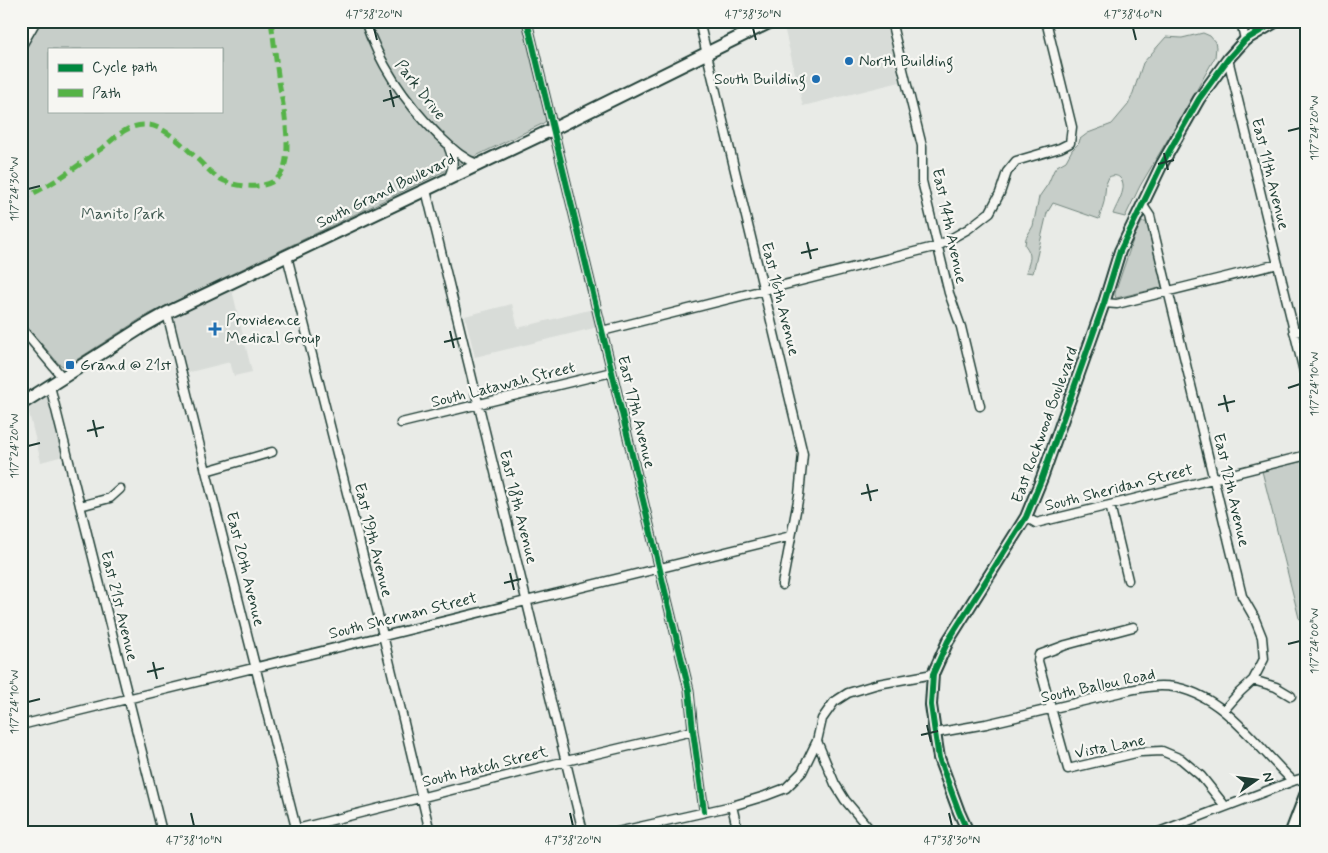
<svg xmlns="http://www.w3.org/2000/svg" width="1328" height="853" font-family="Mynerve,sans-serif">
<rect width="100%" height="100%" fill="#e9ebe7"/>
<filter id="ink" filterUnits="userSpaceOnUse"><feTurbulence type="fractalNoise" baseFrequency=".02" numOctaves="2"/><feDisplacementMap in="SourceGraphic" scale="10" xChannelSelector="R" yChannelSelector="G"/><feConvolveMatrix kernelMatrix="1 2 1 2 8 2 1 2 1" color-interpolation-filters="sRGB"/></filter>
<g filter="url(#ink)">
<!-- built -->
<path fill="#d8dcd8" d="M786 21H886L900 82 803 106 783 23Z
M231 286 252 372 234 376 230 362 178 375 165 322Z
M512 304 518 328 593 309 598 327 475 357 465 316Z
M48 395 63 456 41 462 28 409Z"/>
<!-- green -->
<path fill="#c7cec9" stroke="#73867e" fill-rule="evenodd" d="M41 21H523L546 117V121L542 124 145 316 67 366H63L59 364 21 320V56ZM49 49H221V111H49Z
M1203 33 1210 36 1215 42 1216 47 1215 57 1190 102 1140 186 1125 217 1113 214C1116 205 1129 187 1120 178 1117 175 1113 175 1109 177L1106 184 1104 202 1099 219 1053 203 1047 213 1033 273 1026 272C1030 259 1033 256 1025 245L1026 238 1033 226 1039 197 1048 184 1054 170 1057 166 1066 161 1072 150 1079 143 1080 139 1088 133 1112 124 1128 105 1132 96 1143 63 1166 37 1182 38Z
M1142 222H1146L1148 226 1162 286 1160 288 1116 298 1115 295V293L1134 237Z
M1307 460V626L1299 618 1262 471Z"/>
<g fill="none" stroke-linecap="round" stroke-linejoin="round">
<!-- minor casing -->
<g stroke="#1f3d34" stroke-width="11">
<path id="minor" d="M365 21C380 66 405 102 438 135 452 148 461 158 479 165
M527 21 689 690 693 731 704 811
M699 21 803 454 799 495 782 585
M891 21 922 146V181L949 293 961 327 980 406
M1241 21 1245 40
M21 47 36 21
M1228 59 1307 384
M448 179C454 168 454 160 449 148
M426 190 583 832
M1142 204 1150 216 1242 596 1254 617 1262 637 1264 659 1253 680 1240 692 1224 710
M287 256 383 635 430 832
M1104 303 1117 304 1278 264
M167 313 206 471 297 832
M21 328 63 378
M602 331 938 246 968 229 990 212 1000 193 1007 172 1016 161 1060 148 1070 143 1072 127 1046 21
M1294 332 1307 330
M50 386 162 832
M401 423 612 372
M206 471 272 452
M1110 505 1128 580
M80 506 110 498 120 489
M1026 517 1036 523 1110 505 1307 455
M1133 627 1066 645 1039 655 1038 661 1068 769 1140 752 1162 751 1181 759 1201 776 1225 806
M1253 680 1276 687 1291 696
M21 725 791 536
M935 733 986 724 1130 690C1141 688 1150 686 1161 686 1219 686 1254 745 1293 781
M817 741 835 784 845 800 872 832
M732 806 738 832
M285 832 566 761 693 731
M617 832 732 806 765 796 786 788 802 772 817 741 822 719 834 702 848 693 878 684 933 674
M1159 832 1293 781 1307 777"/>
</g>
<!-- tertiary casing -->
<g stroke="#1f3d34" stroke-width="14">
<path id="tertiary" d="M968 832 959 812 939 758 935 733 931 705 933 674 948 641 1026 517 1042 478 1104 303 1120 251 1162 164 1199 99 1228 59 1245 40 1277 21
M1291 832 1307 790"/>
</g>
<!-- secondary casing -->
<g stroke="#1f3d34" stroke-width="15">
<path id="secondary" d="M21 404 144 326 167 313 547 132 772 21"/>
</g>
<!-- minor -->
<use href="#minor" stroke="#f6f6f2" stroke-width="8"/>
<!-- tertiary -->
<use href="#tertiary" stroke="#f6f6f2" stroke-width="10"/>
<!-- secondary -->
<use href="#secondary" stroke="#f6f6f2" stroke-width="11"/>
<!-- quiet -->
<path stroke="#55b346" stroke-width="5" stroke-dasharray="10 5" stroke-linecap="butt" d="M21 200C38 191 55 182 70 171 81 164 91 156 101 149 114 139 126 125 144 125 168 123 196 160 213 174 225 184 242 187 257 186 267 185 277 182 282 172 293 152 283 104 279 82 276 62 274 41 271 21"/>
<!-- cycleway casing -->
<g stroke="#f6f6f2" stroke-width="9">
<path id="cycleway" d="M527 21 689 690 693 731 704 811
M968 832 959 812 939 758 935 733 931 705 933 674 948 641 1026 517 1042 478 1104 303 1120 251 1162 164 1199 99 1228 59 1245 40 1277 21"/>
</g>
<!-- cycleway -->
<use href="#cycleway" stroke="#00873e" stroke-width="6"/>
</g>
</g>
<!-- ticks -->
<path fill="none" stroke="#1f3d34" stroke-width="2" d="M374 28 377 40M753 28 756 40M1133 28 1136 40M390 90 394 107M383 101 400 96M1288 131 1300 128M1164 153 1168 170M1158 164 1174 160M28 189 40 186M807 242 811 259M801 253 818 249M450 331 454 348M444 342 461 338M1288 388 1300 384M1224 395 1228 412M1218 405 1235 401M93 420 97 437M87 431 104 427M28 446 40 443M867 484 871 501M861 494 878 490M510 573 514 590M504 583 521 579M1288 644 1300 641M153 662 157 679M147 672 164 668M28 702 40 699M927 725 931 742M921 735 938 731M191 813 194 826M570 813 573 826M949 813 952 826"/>
<!-- markers -->
<g fill="#1f6fb2" stroke="#f6f6f2" stroke-width="2">
<circle cx="849" cy="61" r="5"/>
<circle cx="816" cy="79" r="5"/>
<path d="M212.5 321.5h5v5h5v5h-5v5h-5v-5h-5v-5h5z"/>
<rect x="65" y="360" width="10" height="10" rx="2.5"/>
</g>
<g text-anchor="middle" dominant-baseline="central" stroke-width="4.5" stroke-linejoin="round" paint-order="stroke">
<!-- poi labels -->
<g font-size="16" fill="#1f3d34" stroke="#f6f6f2" text-anchor="start">
<text x="859" y="61">North Building</text>
<text x="806" y="79" text-anchor="end">South Building</text>
<text x="226" y="320">Providence<tspan x="226" dy="18">Medical Group</tspan></text>
<text x="80" y="365">Grand @ 21st</text>
</g>
<!-- street labels -->
<g font-size="16" fill="#1f3d34" stroke="#f6f6f2">
<text transform="translate(420 90) rotate(52)">Park Drive</text>
<text transform="translate(1270 174) rotate(76)">East 11th Avenue</text>
<text transform="translate(386 191) rotate(-26)">South Grand Boulevard</text>
<text transform="translate(949 226) rotate(78)">East 14th Avenue</text>
<text transform="translate(780 299) rotate(76)">East 16th Avenue</text>
<text transform="translate(503 385) rotate(-14)">South Latawah Street</text>
<text transform="translate(636 412) rotate(76)">East 17th Avenue</text>
<text transform="translate(1045 425) rotate(-70)">East Rockwood Boulevard</text>
<text transform="translate(1119 488) rotate(-14)">South Sheridan Street</text>
<text transform="translate(1231 490) rotate(77)">East 12th Avenue</text>
<text transform="translate(518 507) rotate(76)">East 18th Avenue</text>
<text transform="translate(373 540) rotate(76)">East 19th Avenue</text>
<text transform="translate(245 569) rotate(76)">East 20th Avenue</text>
<text transform="translate(119 606) rotate(76)">East 21st Avenue</text>
<text transform="translate(403 616) rotate(-14)">South Sherman Street</text>
<text transform="translate(1098 686) rotate(-12)">South Ballou Road</text>
<text transform="translate(1110 747) rotate(-11)">Vista Lane</text>
<text transform="translate(485 767) rotate(-14)">South Hatch Street</text>
</g>
<!-- park labels -->
<g font-size="16" fill="#415a52" stroke="#f6f6f2">
<text x="123" y="214">Manito Park</text>
</g>
</g>
<!-- margin -->
<rect width="1328" height="853" fill="none" stroke="#f6f6f2" stroke-width="55"/>
<!-- legend -->
<rect x="48" y="48" width="175" height="65" fill="#f6f6f2" stroke="#a0aca6"/>
<rect x="58" y="64" width="25" height="8" fill="#00873e" stroke="#a0aca6"/>
<text x="92" y="72" font-size="15" fill="#1f3d34">Cycle path</text>
<rect x="58" y="89" width="25" height="8" fill="#55b346" stroke="#a0aca6"/>
<text x="92" y="98" font-size="15" fill="#1f3d34">Path</text>
<!-- north arrow -->
<g transform="translate(1256 780) rotate(76)" stroke="#f6f6f2" stroke-width="4" paint-order="stroke">
<path d="M0-4L9 19L0 12L-9 19Z" fill="#1f3d34"/>
<text y="-8" font-size="14" font-weight="bold" text-anchor="middle" fill="#1f3d34">N</text>
</g>
<rect x="28" y="28" width="1272" height="798" fill="none" stroke="#1f3d34" stroke-width="2"/>
<g font-size="12" text-anchor="middle" fill="#1f3d34">
<text x="374" y="18">47°38'20"N</text>
<text x="753" y="18">47°38'30"N</text>
<text x="1133" y="18">47°38'40"N</text>
<text transform="translate(1314 128) rotate(-90)" y="4">117°24'20"W</text>
<text transform="translate(14 189) rotate(-90)" y="4">117°24'30"W</text>
<text transform="translate(1314 384) rotate(-90)" y="4">117°24'10"W</text>
<text transform="translate(14 446) rotate(-90)" y="4">117°24'20"W</text>
<text transform="translate(1314 641) rotate(-90)" y="4">117°24'00"W</text>
<text transform="translate(14 702) rotate(-90)" y="4">117°24'10"W</text>
<text x="194" y="844">47°38'10"N</text>
<text x="573" y="844">47°38'20"N</text>
<text x="952" y="844">47°38'30"N</text>
</g>
</svg>
